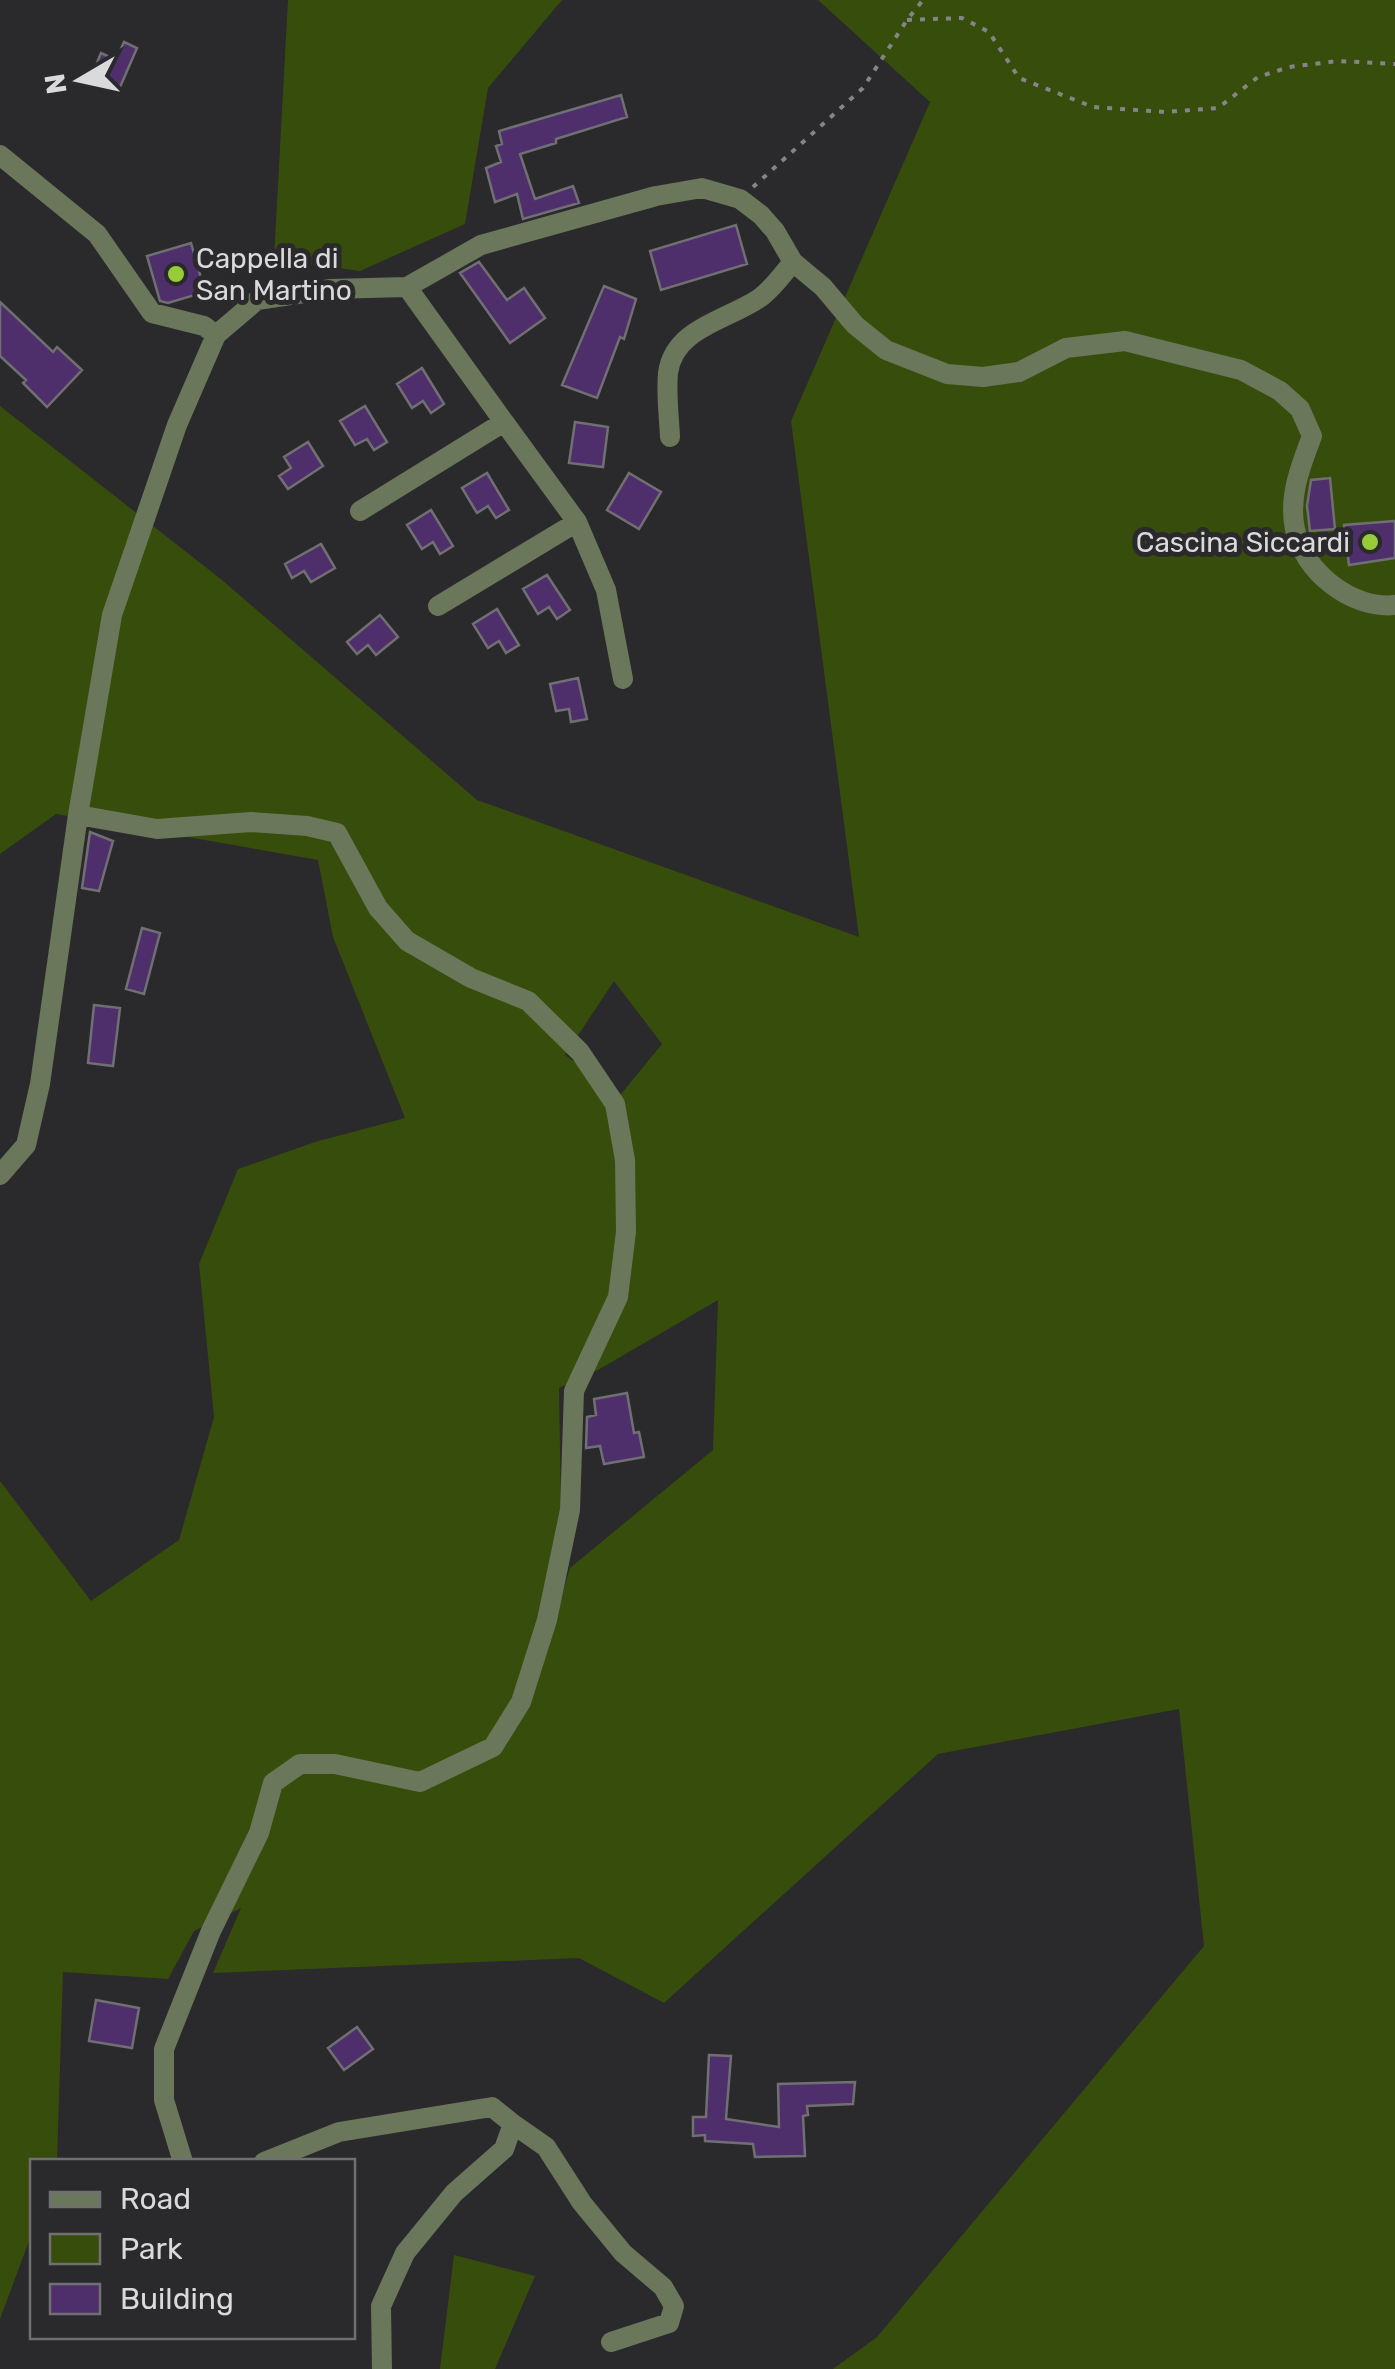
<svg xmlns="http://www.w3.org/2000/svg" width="1395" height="2369" font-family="Rubik,sans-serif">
<rect width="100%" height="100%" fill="#2a292c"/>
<!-- green -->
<path fill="#374d0c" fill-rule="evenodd" d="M288 0H562L488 88 465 224 360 271 274 259Z
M818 0H1395V2369H833L877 2337 1204 1946 1179 1709 938 1754 664 2003 579 1958 213 1973 241 1908 194 1931 168 1979 63 1972 57 2161 32 2162V2233L0 2319V1481L91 1601 179 1540 214 1417 199 1264 238 1169 315 1142 405 1118 333 937 318 860 56 814 0 854V406L222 580 477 800 859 937 791 421 930 102ZM614 981 662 1044 621 1094 565 1055ZM718 1300 713 1450 570 1568 528 1710 561 1509 559 1388 598 1370Z
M454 2255 535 2276 495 2369H440Z"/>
<!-- building -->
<path fill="#4e2f6b" stroke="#706f72" stroke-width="2.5" d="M124 42 137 48 117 94 104 89 109 77 94 70 101 53 116 60Z
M621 95 627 117 556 139V143L520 154 535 199 573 186 579 203 523 219 517 194 495 202 486 168 501 162 496 146 502 144 499 131Z
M736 225 747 264 661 290 650 251Z
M191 243 205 292 168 303 160 301 147 256Z
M479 262 507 300 524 288 545 318 510 343 460 273Z
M604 286 636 299 624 339 620 337 597 398 562 385Z
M0 302 53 352 57 347 82 370 47 407 23 383 26 380 0 356Z
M422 368 444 404 431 413 423 401 412 408 397 384Z
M365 406 387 442 374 450 367 439 355 445 340 421Z
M575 422 608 427 603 467 569 463Z
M308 442 323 466 288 489 279 476 291 468 284 457Z
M487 473 509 510 496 518 488 506 477 513 462 488Z
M629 473 661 492 639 529 607 510Z
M1330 478 1335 529 1310 531 1307 506 1311 480Z
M431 510 453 546 440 554 433 542 422 549 407 525Z
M1395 521V558L1349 565 1344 525Z
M321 544 335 568 311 582 304 571 292 578 285 564Z
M547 575 570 610 557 619 549 607 538 614 523 589Z
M497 609 519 645 506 653 499 641 488 648 473 624Z
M380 615 398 637 376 655 368 645 357 654 347 642Z
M578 678 587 719 571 722 569 709 556 711 550 684Z
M90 832 113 841 99 891 82 888Z
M142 928 160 933 144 994 126 989Z
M94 1005 120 1008 113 1066 88 1063Z
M627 1393 634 1433 639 1432 644 1457 604 1464 600 1446 586 1448 587 1417 596 1415 594 1399Z
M96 2000 139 2008 132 2048 89 2041Z
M357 2027 373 2049 344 2070 328 2048Z
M709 2055 731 2056 726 2119 779 2127 778 2084 855 2082 853 2104 807 2106 808 2115 803 2116 805 2156 755 2157 753 2144 705 2141V2135L693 2136V2117H706Z"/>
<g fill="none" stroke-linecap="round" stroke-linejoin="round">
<!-- path -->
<path stroke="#858487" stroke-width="4" stroke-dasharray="5 8" stroke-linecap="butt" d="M907 20 962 18 989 32 1019 78 1093 107 1165 112 1218 108 1258 77 1289 67 1338 61 1395 64
M753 187 863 88 907 20 923 0"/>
<!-- street -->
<path stroke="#6a775a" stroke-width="20" d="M0 155 97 234 152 313 204 326 216 335
M504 422 577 522 606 590 623 679
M670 437C669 416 666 394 668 373 674 327 729 320 761 297 773 288 783 274 793 262
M360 511 504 422 407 287
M438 606 577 522
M78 815 157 829 251 822 307 826 337 833 378 908 407 941 471 978 528 1001 580 1052 615 1104 625 1160 626 1232 618 1297 574 1391 570 1510 547 1620 521 1702 493 1747 420 1782 335 1764H300L273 1783 259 1833 211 1931 164 2049V2100L183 2162
M0 1175 26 1145 40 1084 78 815 112 615 177 425 216 335 257 300 331 289 407 287 481 245 656 196 702 188 740 199 761 215 775 231 793 262 823 287 855 325 886 350 947 374 983 377 1019 372 1066 348 1125 341 1241 370 1280 391 1300 409 1312 436C1301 465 1288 497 1295 529 1303 571 1352 610 1395 605
M513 2124 546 2147 582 2203 623 2253 663 2287 674 2306 669 2323 611 2342
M264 2162 339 2132 492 2107 513 2124 504 2149 454 2193 405 2253 381 2306 382 2369"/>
</g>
<!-- markers -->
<g fill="#97cc38" stroke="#2a292c" stroke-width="4">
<circle cx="176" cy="274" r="10"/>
<circle cx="1370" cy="542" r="10"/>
</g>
<g text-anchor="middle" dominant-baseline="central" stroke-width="10" stroke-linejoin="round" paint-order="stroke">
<!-- poi labels -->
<g font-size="28" fill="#dad9db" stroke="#2a292c" text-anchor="start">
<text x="196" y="258">Cappella di<tspan x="196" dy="32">San Martino</tspan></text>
<text x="1350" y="542" text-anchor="end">Cascina Siccardi</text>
</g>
</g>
<!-- legend -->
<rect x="30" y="2159" width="325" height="180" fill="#2a292c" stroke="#706f72" stroke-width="2.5"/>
<rect x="50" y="2192" width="50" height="15" fill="#6a775a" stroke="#706f72" stroke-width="2.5"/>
<text x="120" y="2209" font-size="30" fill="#dad9db">Road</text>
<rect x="50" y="2234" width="50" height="30" fill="#374d0c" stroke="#706f72" stroke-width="2.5"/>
<text x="120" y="2259" font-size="30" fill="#dad9db">Park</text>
<rect x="50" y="2284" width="50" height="30" fill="#4e2f6b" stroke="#706f72" stroke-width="2.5"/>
<text x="120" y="2309" font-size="30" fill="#dad9db">Building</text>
<!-- north arrow -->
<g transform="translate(80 80) rotate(261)" stroke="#2a292c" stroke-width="8" paint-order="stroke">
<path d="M0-8L18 38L0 25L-18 38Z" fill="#dad9db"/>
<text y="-15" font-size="28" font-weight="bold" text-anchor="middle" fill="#dad9db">N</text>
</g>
</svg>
